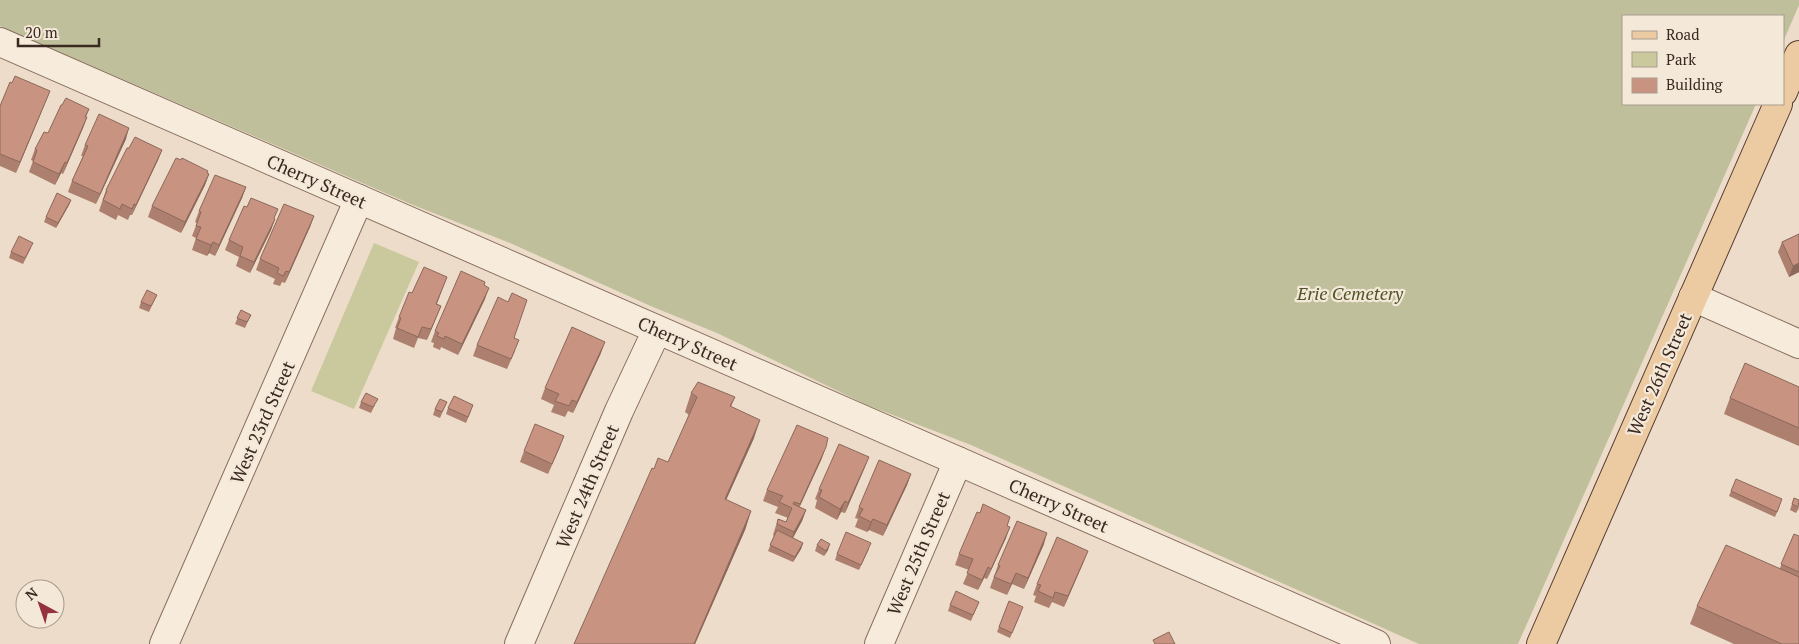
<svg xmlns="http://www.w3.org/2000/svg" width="1799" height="644" font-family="'PT Serif',serif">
<rect width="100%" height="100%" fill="#ecdcc9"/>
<!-- green -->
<path fill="#cac99d" d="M374 243 419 262 354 409 311 391Z"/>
<!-- cemetery -->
<path fill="#bfbf9b" d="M0 0H1799V5L1783 42V16H1623V104H1756L1518 644H1419L971 445 867 405 717 333 653 307 510 243 413 205 0 26Z"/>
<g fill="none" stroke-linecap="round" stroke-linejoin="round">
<!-- minor casing -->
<g stroke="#876e5e" stroke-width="30">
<path id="minor" d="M1693 297 1799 344
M164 644 359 199
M519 644 619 411 657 330
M879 644 958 461"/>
</g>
<!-- tertiary casing -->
<g stroke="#876e5e" stroke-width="30">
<path id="tertiary" d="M0 42 1376 644"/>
</g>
<!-- primary casing -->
<g stroke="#563e32" stroke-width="30">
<path id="primary" d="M1783 92 1799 55
M1541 644 1778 104"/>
</g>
<!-- minor -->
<use href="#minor" stroke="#f7ebdc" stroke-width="28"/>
<!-- tertiary -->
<use href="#tertiary" stroke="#f7ebdc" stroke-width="28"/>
<!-- primary -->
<use href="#primary" stroke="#eccba3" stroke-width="28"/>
</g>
<!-- wall -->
<path fill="#ac7f6f" d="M50 91 16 173 0 166V106Z
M89 109 86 117H87L83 128 63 174 61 173 55 185 29 172 33 161 31 160 35 149 48 133Z
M126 139 96 204 68 192 72 181 83 156H81L85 145Z
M162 150 158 160 132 215H130L128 220 118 215 116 220 99 211 106 190Z
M207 173 209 174 205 185 181 233 148 217 152 206Z
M246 187 242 198 215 256 209 253 207 256 192 250 196 238 192 236 197 223 195 222 199 211Z
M71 200 69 205 56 228 44 222 46 217Z
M314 216 310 227 285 283 282 282 280 286 273 284 275 279 256 270 260 259Z
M275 219 271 230 250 273 236 266 239 257 225 250 229 240Z
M1799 234V272L1789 277 1778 252 1782 242Z
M31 248 23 264 9 258 11 252Z
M447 277 437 304 441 306 427 340 418 338 414 348 393 339 396 328H395L399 317 412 293Z
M484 285 485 299 458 355 441 347 440 350 433 347 434 343 431 342 435 331Z
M157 295 149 312 139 308 141 302Z
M241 310 251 315 245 328 235 324Z
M514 338 515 351 507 369 473 356 477 345Z
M601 353 573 413 568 411 565 417 551 412 554 405 541 399 545 388Z
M1799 387V446L1724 414 1730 398Z
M691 393 735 397 731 407 754 438 726 500 751 511 745 530 695 644H574L654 469 668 462 689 415 685 412Z
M361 402 375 405 371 413 359 408Z
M447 402 440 418 433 415 435 409Z
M448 408 471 411 466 423 446 414Z
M564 436 548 474 520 462 524 451Z
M822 458 799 507 806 510 802 521 793 538 803 543 801 549 793 562 768 551 774 536 773 535 778 519 786 522 788 518 775 513 778 507 763 501 767 490Z
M865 467 845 513 841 512 837 520 815 508 817 500 815 499 819 489Z
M911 474 907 485 883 536 869 530 867 532 855 527 858 519 855 518 859 507Z
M1731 491 1780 505 1775 517 1729 496Z
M1794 498 1799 508 1796 513 1790 510Z
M1007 526 1006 538 987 579 984 578 978 590 963 584 969 570 955 565 959 554Z
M1794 534 1799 536V644H1734L1690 624 1697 606 1780 568Z
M1044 544 1024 589 1012 584 1007 595 990 588 998 565Z
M817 545 828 550 824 556 815 551Z
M869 549 859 570 835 560 837 554Z
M1084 561 1064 607 1052 602 1049 608 1034 602 1036 596 1033 595 1037 584Z
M1009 601 1021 613 1010 638 997 632Z
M979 602 971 621 948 611 950 605Z"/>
<!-- shaded-wall -->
<path fill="#8c685a" d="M50 91 46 101 16 173 20 162Z
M87 117 83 128 63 174 67 163Z
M129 128 126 139 96 204 100 194Z
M162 150 158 160 132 215 136 205Z
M65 162 61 173 55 185 59 174Z
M209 174 205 185 181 233 185 222Z
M246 187 242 198 215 256 219 245Z
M71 200 69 205 56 228 58 223Z
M314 216 310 227 285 283 289 272Z
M275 219 271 230 250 273 254 262Z
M213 242 209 253 207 256 211 245Z
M1799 263V272L1789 277 1793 266Z
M489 288 485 299 458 355 462 344Z
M441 306 437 316 427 340 431 329Z
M605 342 601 353 573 413 577 402Z
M760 420 754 438 718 518 725 499Z
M564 436 560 447 548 474 552 464Z
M826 447 822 458 796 515 800 504Z
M869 457 865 467 845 513 848 503Z
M911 474 907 485 883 536 887 525Z
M845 501 841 512 837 520 840 509Z
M806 510 802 521 790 543 794 532Z
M751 511 745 530 695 644H694Z
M873 519 869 530 867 532 871 522Z
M1010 527 1006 538 987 579 991 569Z
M1047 533 1044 544 1024 589 1028 578Z
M803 543 801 549 793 562 795 557Z
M830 544 828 550 824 556 826 551Z
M1088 551 1084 561 1064 607 1068 596Z
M988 567 984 578 978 590 982 580Z
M1016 573 1012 584 1007 595 1011 584Z"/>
<!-- building -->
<path fill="#c89481" stroke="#8c685a" d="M15 76 50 91 20 162 0 154V106L10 82 12 83Z
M66 98 89 109 85 117H87L67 163 65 162 59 174 33 162 37 150 35 149 44 132 48 133 61 105H62Z
M99 114 129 128 100 194 72 181 88 146 85 145Z
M135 137 162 150 136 205 134 204 132 209 122 204 120 209 103 200 107 191 106 190 127 148H129Z
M176 158 181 160 182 158 208 171 207 173 209 174 185 222 152 206Z
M215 175 246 187 219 245 213 242 211 245 196 239 201 227 196 226 201 212 199 211Z
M57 193 71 200 58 223 46 217Z
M251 198 278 209 274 218 275 219 254 262 240 256 243 247 229 240 244 206 247 207Z
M284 204 314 216 289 272 286 271 283 276 277 273 279 268 260 259Z
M1799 234V263L1793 266 1782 242Z
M19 236 33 243 25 258 11 252Z
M424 267 447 277 436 304 441 306 431 329 422 327 418 337 397 328 401 318 399 317 409 292 412 293Z
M461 271 485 282 484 285 489 288 462 344 445 336 444 339 437 336 439 333 435 331Z
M147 290 157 295 151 306 141 302Z
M512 293 527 300 514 338 519 340 511 359 477 345 498 297 508 302Z
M241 310 251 315 247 322 237 318Z
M572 327 605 342 577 402 572 400 569 406 555 401 559 394 545 388Z
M1745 363 1799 387V428L1730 398Z
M698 382 735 397 730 406 760 420 725 499 751 511 694 644H574L652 468 654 469 658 458 668 462 697 397 691 393Z
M366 393 378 399 373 407 361 402Z
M454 396 473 405 468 417 448 408Z
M440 399 447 402 442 412 435 409Z
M535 424 564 436 552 464 524 451Z
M797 425 828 438 826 447 800 504 794 502 793 504 806 510 794 532 777 524 778 519 786 522 792 508 779 502 783 496 767 490Z
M839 444 869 457 848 503 845 501 840 509 819 497 822 490 819 489Z
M879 460 911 474 887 525 873 519 871 522 859 516 863 509 859 507Z
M1736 479 1782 499 1777 512 1731 491Z
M1794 498 1799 500 1798 507 1792 504Z
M983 504 1010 517 1007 526 1010 527 991 569 988 567 982 580 967 573 973 559 959 554 977 512 980 513Z
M1017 521 1047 533 1028 578 1016 573 1011 584 994 577 1000 566 998 565Z
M777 530 803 543 795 557 770 545Z
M846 532 871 543 861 565 837 554Z
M1794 534 1799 536V572L1781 564Z
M1057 537 1088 551 1068 596 1055 592 1053 598 1038 591 1041 585 1037 584Z
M821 539 830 544 826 551 817 545Z
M1726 545 1799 577V644H1782L1697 606Z
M956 591 979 602 973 615 950 605Z
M1009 601 1023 607 1012 633 999 627Z
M1169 632 1175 644H1155L1153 640Z"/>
<g text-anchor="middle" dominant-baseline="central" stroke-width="4.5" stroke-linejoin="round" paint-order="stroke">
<!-- street labels -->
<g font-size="18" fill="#392921" stroke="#f4e8d8">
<text transform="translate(317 181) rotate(24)">Cherry Street</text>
<text transform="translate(688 343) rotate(24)">Cherry Street</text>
<text transform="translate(1659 374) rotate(-66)">West 26th Street</text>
<text transform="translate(262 422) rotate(-66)">West 23rd Street</text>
<text transform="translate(587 486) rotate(-67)">West 24th Street</text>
<text transform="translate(1059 505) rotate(24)">Cherry Street</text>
<text transform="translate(918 553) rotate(-67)">West 25th Street</text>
</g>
<!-- park labels -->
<g font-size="18" font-style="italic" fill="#4f5429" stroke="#f4e8d8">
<text x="1350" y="293">Erie Cemetery</text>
</g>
</g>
<!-- legend -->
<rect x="1622" y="15" width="162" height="90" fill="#f4e8d8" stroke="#a99c8f"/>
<rect x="1632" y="31" width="25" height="8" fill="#eccba3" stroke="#a99c8f"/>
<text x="1666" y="40" font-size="15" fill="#392921">Road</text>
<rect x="1632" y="52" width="25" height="15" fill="#cac99d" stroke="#a99c8f"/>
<text x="1666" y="65" font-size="15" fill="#392921">Park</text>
<rect x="1632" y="78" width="25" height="15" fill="#c89481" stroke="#a99c8f"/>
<text x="1666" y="90" font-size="15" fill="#392921">Building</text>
<!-- north arrow -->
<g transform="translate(40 604) rotate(320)"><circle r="24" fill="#f4e8d8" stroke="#a99c8f"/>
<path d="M0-4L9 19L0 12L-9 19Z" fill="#933240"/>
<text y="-8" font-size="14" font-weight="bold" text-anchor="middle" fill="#392921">N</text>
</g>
<!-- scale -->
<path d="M18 38v8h81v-8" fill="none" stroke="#392921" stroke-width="2.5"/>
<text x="25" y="38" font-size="15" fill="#392921" stroke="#f4e8d8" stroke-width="4" paint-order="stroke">20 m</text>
</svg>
